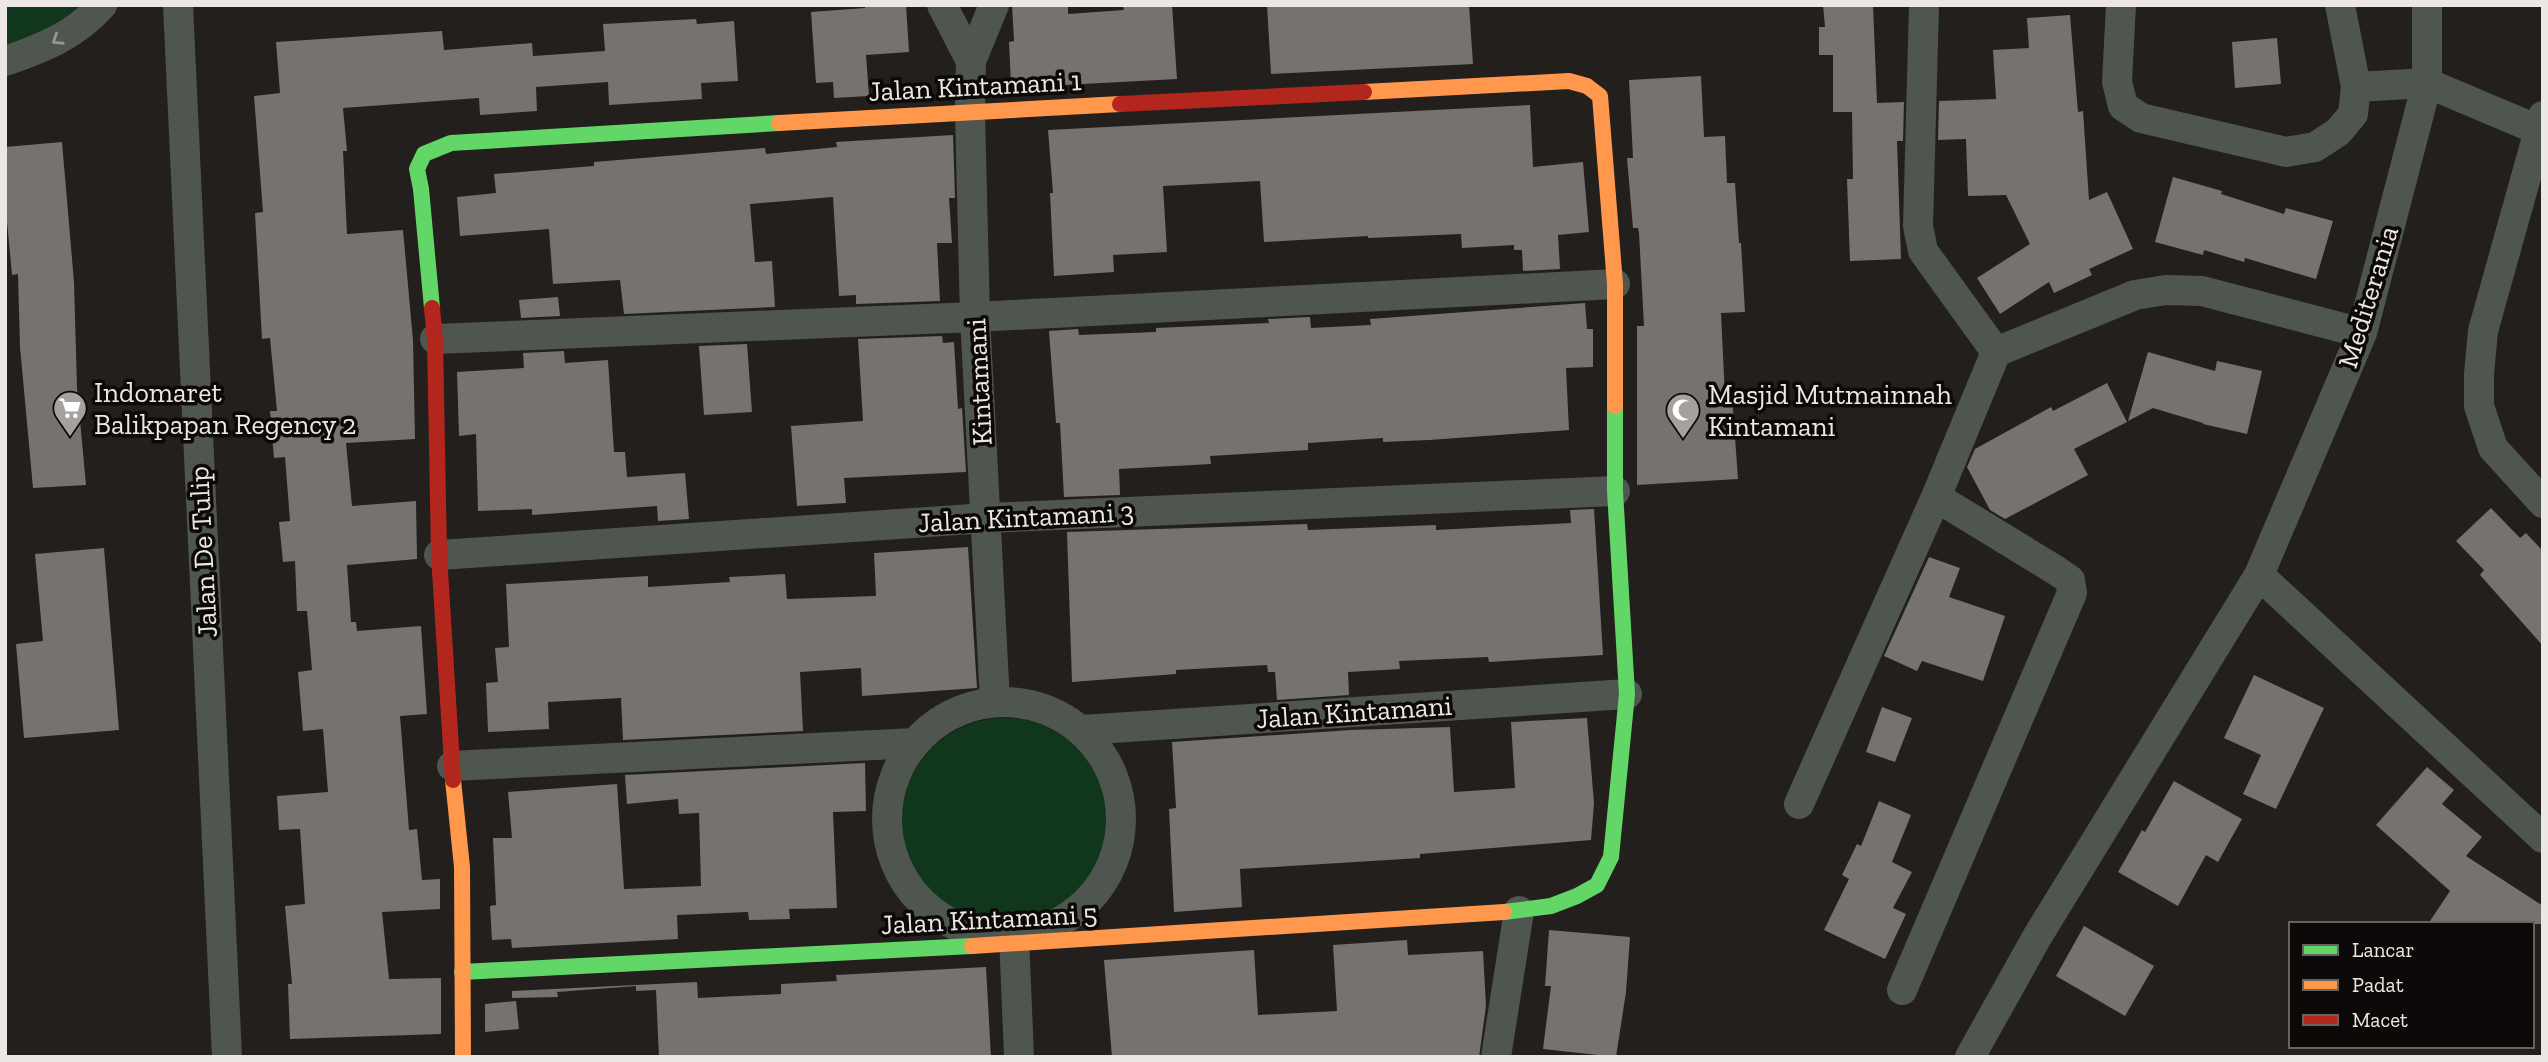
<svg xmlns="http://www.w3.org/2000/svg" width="2548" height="1062" font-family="'Zilla Slab',serif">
<rect width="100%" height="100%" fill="#231f1d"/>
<!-- green -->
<path fill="#10361c" d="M5 5H81L45 32 5 46Z
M901 822a104 104 0 1 1 208 0a104 104 0 1 1-208 0Z"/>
<!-- building -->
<path fill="#757270" d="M865 5H906L909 52 866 55 869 96 834 98 833 82 816 83 811 12 865 8Z
M1012 5H1068V14L1124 10 1123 5H1172L1177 79 1045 86V81L1011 83 1009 42 1014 41Z
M1267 5H1469L1473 64 1271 74Z
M1823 5H1873L1877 103 1904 102 1903 141H1897L1901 259 1850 261 1847 179H1853L1852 112H1833V55H1819V27H1825Z
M2070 15 2078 112 2083 111 2089 200 2107 192 2133 249 2089 269 2092 275 2054 293 2049 282 2000 314 1977 278 2030 244 2006 195 1968 196 1966 139 1938 140 1939 101 1996 99 1993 50 2029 48 2027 18Z
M696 19 697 24 734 21 738 81 701 83 702 99 609 105 608 82 536 87 537 111 480 115 479 98 343 108 347 151H343L347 234 403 230 413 340 415 439 346 443 352 506 416 501 417 559 347 565 351 622H356L357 631 421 626 427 714 400 716 409 830 417 829 422 880 440 879V909L382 912 389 979 441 978V1034L290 1039 288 984H292L285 906 305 904 300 829 279 830 277 796 328 792 323 729 303 731 298 672 312 670 307 611H297L295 561 283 562 279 522 290 521 285 457 274 458 270 411H277L270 338 262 339 255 213 263 212 254 96 280 93 276 42 442 31 444 50 532 43 533 56 605 51 603 24Z
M2277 38 2281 84 2235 88 2232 42Z
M1701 76 1704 137 1725 136 1727 183H1735L1739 243H1741L1745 312 1721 313 1725 397 1732 396 1738 479 1637 485V326H1644L1639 233 1638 228H1633L1627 158H1633L1629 80Z
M1530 105 1533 167 1583 162 1589 232 1558 235 1560 269 1523 271 1522 250H1514V245L1462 248 1461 234 1368 238V236L1264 242 1260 181 1163 186 1167 252 1113 255 1114 272 1054 276 1050 193H1053L1048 130Z
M953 135 955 198H949L952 243H937L940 301 856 304V295L839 296 833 197 750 204 755 262 772 261 775 307 624 314 620 280 553 284 549 229 460 236 457 197 496 193 494 174 594 166V162L765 148 766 154 837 147 836 142Z
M62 142 74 282 77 388 86 485 33 488 20 347 18 274 12 275 5 200V147Z
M2173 177 2222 191 2221 194 2284 214 2286 208 2333 221 2316 279 2245 258 2244 262 2204 250 2203 255 2155 242Z
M558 297 560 316 521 318 519 300Z
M1585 303 1587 329H1593V367L1566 368 1569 430 1429 440 1383 442V438L1308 443V450L1210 456 1211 464 1119 469 1120 495 1064 497 1060 423H1056L1049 331 1078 329 1079 335 1156 332V328L1269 323 1268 319 1310 317 1311 328 1371 325 1370 319Z
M942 336 943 343 954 342 958 409 962 408 966 472 844 478 846 503 797 506 791 426 863 421 858 339Z
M747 344 752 412 704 415 699 346Z
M564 351 565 363 608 360 614 452H625L627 477 685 473 689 519 658 521 657 506 532 515V509L478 511 476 434 459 436 457 372 524 368 523 353Z
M2148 352 2215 371 2217 361 2262 371 2247 434 2203 424V423L2153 408 2128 421Z
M2107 383 2127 422 2074 449 2088 475 2005 519 1990 510 1967 467 1975 449 2051 407 2053 411Z
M2491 508 2520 538 2526 533 2543 551V646L2480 575 2484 570 2456 541Z
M1594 509 1603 655 1489 662 1488 657 1399 661 1400 669 1348 672 1349 695 1277 700 1275 672H1268L1267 665 1176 670V674L1072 682 1067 532 1307 524 1308 530 1436 525V530L1571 523 1570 510Z
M968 547 977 688 862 696 861 668 800 672 803 731 623 740 621 698 548 702 549 729 488 732 486 683 498 682 495 648 509 647 506 584 648 576V587L730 582 729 577 785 574 787 599 876 596 874 553Z
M104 548 119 730 24 738 16 644 43 641 35 554Z
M1929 557 1960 568 1949 597 2005 616 1983 681 1922 661 1917 671 1884 656Z
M2254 675 2324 708 2276 809 2243 794 2261 755 2224 738Z
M1882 707 1912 718 1895 762 1866 752Z
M1587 718 1594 803 1591 840 1420 854V858L1240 869 1242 907 1174 912 1169 809 1176 808 1172 742 1351 730 1450 727 1454 792 1515 788 1511 722Z
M865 763 866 811 833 812 837 908 789 909 790 919 749 920 748 912 677 915 678 939 512 948 511 939 492 940 490 906 496 905 493 838H512L508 792 617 784 624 889 701 886 699 813 679 814 678 799 627 804 625 775Z
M2427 767 2454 790 2442 804 2482 837 2466 856 2543 906V924H2428L2450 891 2376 825Z
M2174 781 2242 819 2218 862 2206 855 2178 906 2118 872 2142 830 2145 832Z
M1879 801 1911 815 1892 862 1912 872 1893 908 1906 914 1885 959 1824 930 1849 879 1842 875 1857 844 1861 846Z
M2084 926 2154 966 2125 1016 2056 976Z
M1549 930 1630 937 1626 992 1616 1057 1543 1049 1551 986H1545Z
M1407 940 1408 955 1483 951 1486 1006 1479 1057H1112L1104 960 1254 950 1258 1015 1337 1011 1333 945Z
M986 967 991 1057H659L656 990 636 991V986L557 992 558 997 512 998V991L697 982 698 998 781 994V984L837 981 836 975Z
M516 1001 519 1029 485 1032V1004Z"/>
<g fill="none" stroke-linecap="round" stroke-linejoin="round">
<!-- street -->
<path stroke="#4f554f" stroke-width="30" d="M178 5 227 1057
M942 5 971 61
M994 5 971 61 970 112 975 317 995 702
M1924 5 1918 226 1923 251 1996 352
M2121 5 2117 82 2123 106 2141 118 2286 152 2315 147 2338 132 2353 114 2356 87 2340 5
M5 61C41 49 76 35 102 5
M2356 87 2427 83 2543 132
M2543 116 2483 331 2479 374V406L2493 448 2543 503
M435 339 975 317 1615 284
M439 555 987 518 1615 491
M2259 575 2362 333 2427 83V5
M887 819a117 117 0 1 1 234 0a117 117 0 1 1-234 0Z
M1082 730 1627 694
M452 766 915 743
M1799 804 1936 497
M1014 936 1019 1057
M1902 990 2072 593 2070 580 2057 571 1936 497 1996 352 2135 295 2166 290 2202 291 2362 333
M1496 1057 1519 911
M1970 1057 2037 937 2259 575 2543 838"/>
<!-- fast -->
<path stroke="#63d668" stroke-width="16" d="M432 308 421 189 417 169 424 154 451 143 779 123
M1504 912 1551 906 1577 896 1597 885 1611 857 1627 694 1615 491V406
M462 972 972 946"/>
<!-- slow -->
<path stroke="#ff974d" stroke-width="16" d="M1364 92 1569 81 1587 86 1600 96 1615 284V406
M779 123 1120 104
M453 780 462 867 463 1057
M972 946 1504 912"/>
<!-- jam -->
<path stroke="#b3261e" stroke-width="16" d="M1120 104 1364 92
M432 308 435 339 439 555 453 780"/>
</g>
<!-- one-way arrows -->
<defs><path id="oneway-chevron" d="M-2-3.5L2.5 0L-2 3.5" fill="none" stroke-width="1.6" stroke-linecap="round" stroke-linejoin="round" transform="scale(1.75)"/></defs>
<use stroke="#969792" href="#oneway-chevron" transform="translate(57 40) rotate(147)"/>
<!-- icons -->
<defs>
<g id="supermarket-pin" transform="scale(1.75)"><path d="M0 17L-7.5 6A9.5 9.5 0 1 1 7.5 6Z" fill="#a6a19e" stroke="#0c0908"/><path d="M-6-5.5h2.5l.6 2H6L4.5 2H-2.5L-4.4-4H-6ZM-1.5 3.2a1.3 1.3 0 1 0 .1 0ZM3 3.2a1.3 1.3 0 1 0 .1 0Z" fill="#fff"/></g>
<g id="mosque-pin" transform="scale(1.75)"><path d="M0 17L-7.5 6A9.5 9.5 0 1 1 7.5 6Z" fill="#a6a19e" stroke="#0c0908"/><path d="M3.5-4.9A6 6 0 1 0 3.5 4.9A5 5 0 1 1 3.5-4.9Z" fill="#fff"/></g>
</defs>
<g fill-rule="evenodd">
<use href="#supermarket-pin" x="70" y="408"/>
<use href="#mosque-pin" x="1683" y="410"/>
</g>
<g text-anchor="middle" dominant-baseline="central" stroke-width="7" stroke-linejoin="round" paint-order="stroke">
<!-- street labels -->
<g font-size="28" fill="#ece7e4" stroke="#0c0908">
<text transform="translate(975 86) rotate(-3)">Jalan Kintamani 1</text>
<text transform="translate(2368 297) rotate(-73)">Mediterania</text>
<text transform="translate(979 382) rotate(-93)">Kintamani</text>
<text transform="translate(1026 517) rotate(-3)">Jalan Kintamani 3</text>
<text transform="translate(203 552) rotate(-93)">Jalan De Tulip</text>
<text transform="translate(1354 712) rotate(-4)">Jalan Kintamani</text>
<text transform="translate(989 919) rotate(-3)">Jalan Kintamani 5</text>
</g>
<!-- poi labels -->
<g font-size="28" fill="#ece7e4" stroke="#0c0908" text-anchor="start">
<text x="94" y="392">Indomaret<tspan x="94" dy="32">Balikpapan Regency 2</tspan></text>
<text x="1708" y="394">Masjid Mutmainnah<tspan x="1708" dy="32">Kintamani</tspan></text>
</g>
</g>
<!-- border -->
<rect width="2548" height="1062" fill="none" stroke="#ece7e4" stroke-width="14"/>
<!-- legend -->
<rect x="2289" y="922" width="245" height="126" fill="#0c0908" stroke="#666260" stroke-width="2"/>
<rect x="2303" y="945" width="35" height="10" fill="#63d668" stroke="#666260" stroke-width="2"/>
<text x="2352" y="957" font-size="21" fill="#ece7e4">Lancar</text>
<rect x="2303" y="980" width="35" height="10" fill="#ff974d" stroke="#666260" stroke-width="2"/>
<text x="2352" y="992" font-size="21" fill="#ece7e4">Padat</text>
<rect x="2303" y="1015" width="35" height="10" fill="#b3261e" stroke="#666260" stroke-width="2"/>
<text x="2352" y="1027" font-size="21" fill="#ece7e4">Macet</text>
</svg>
